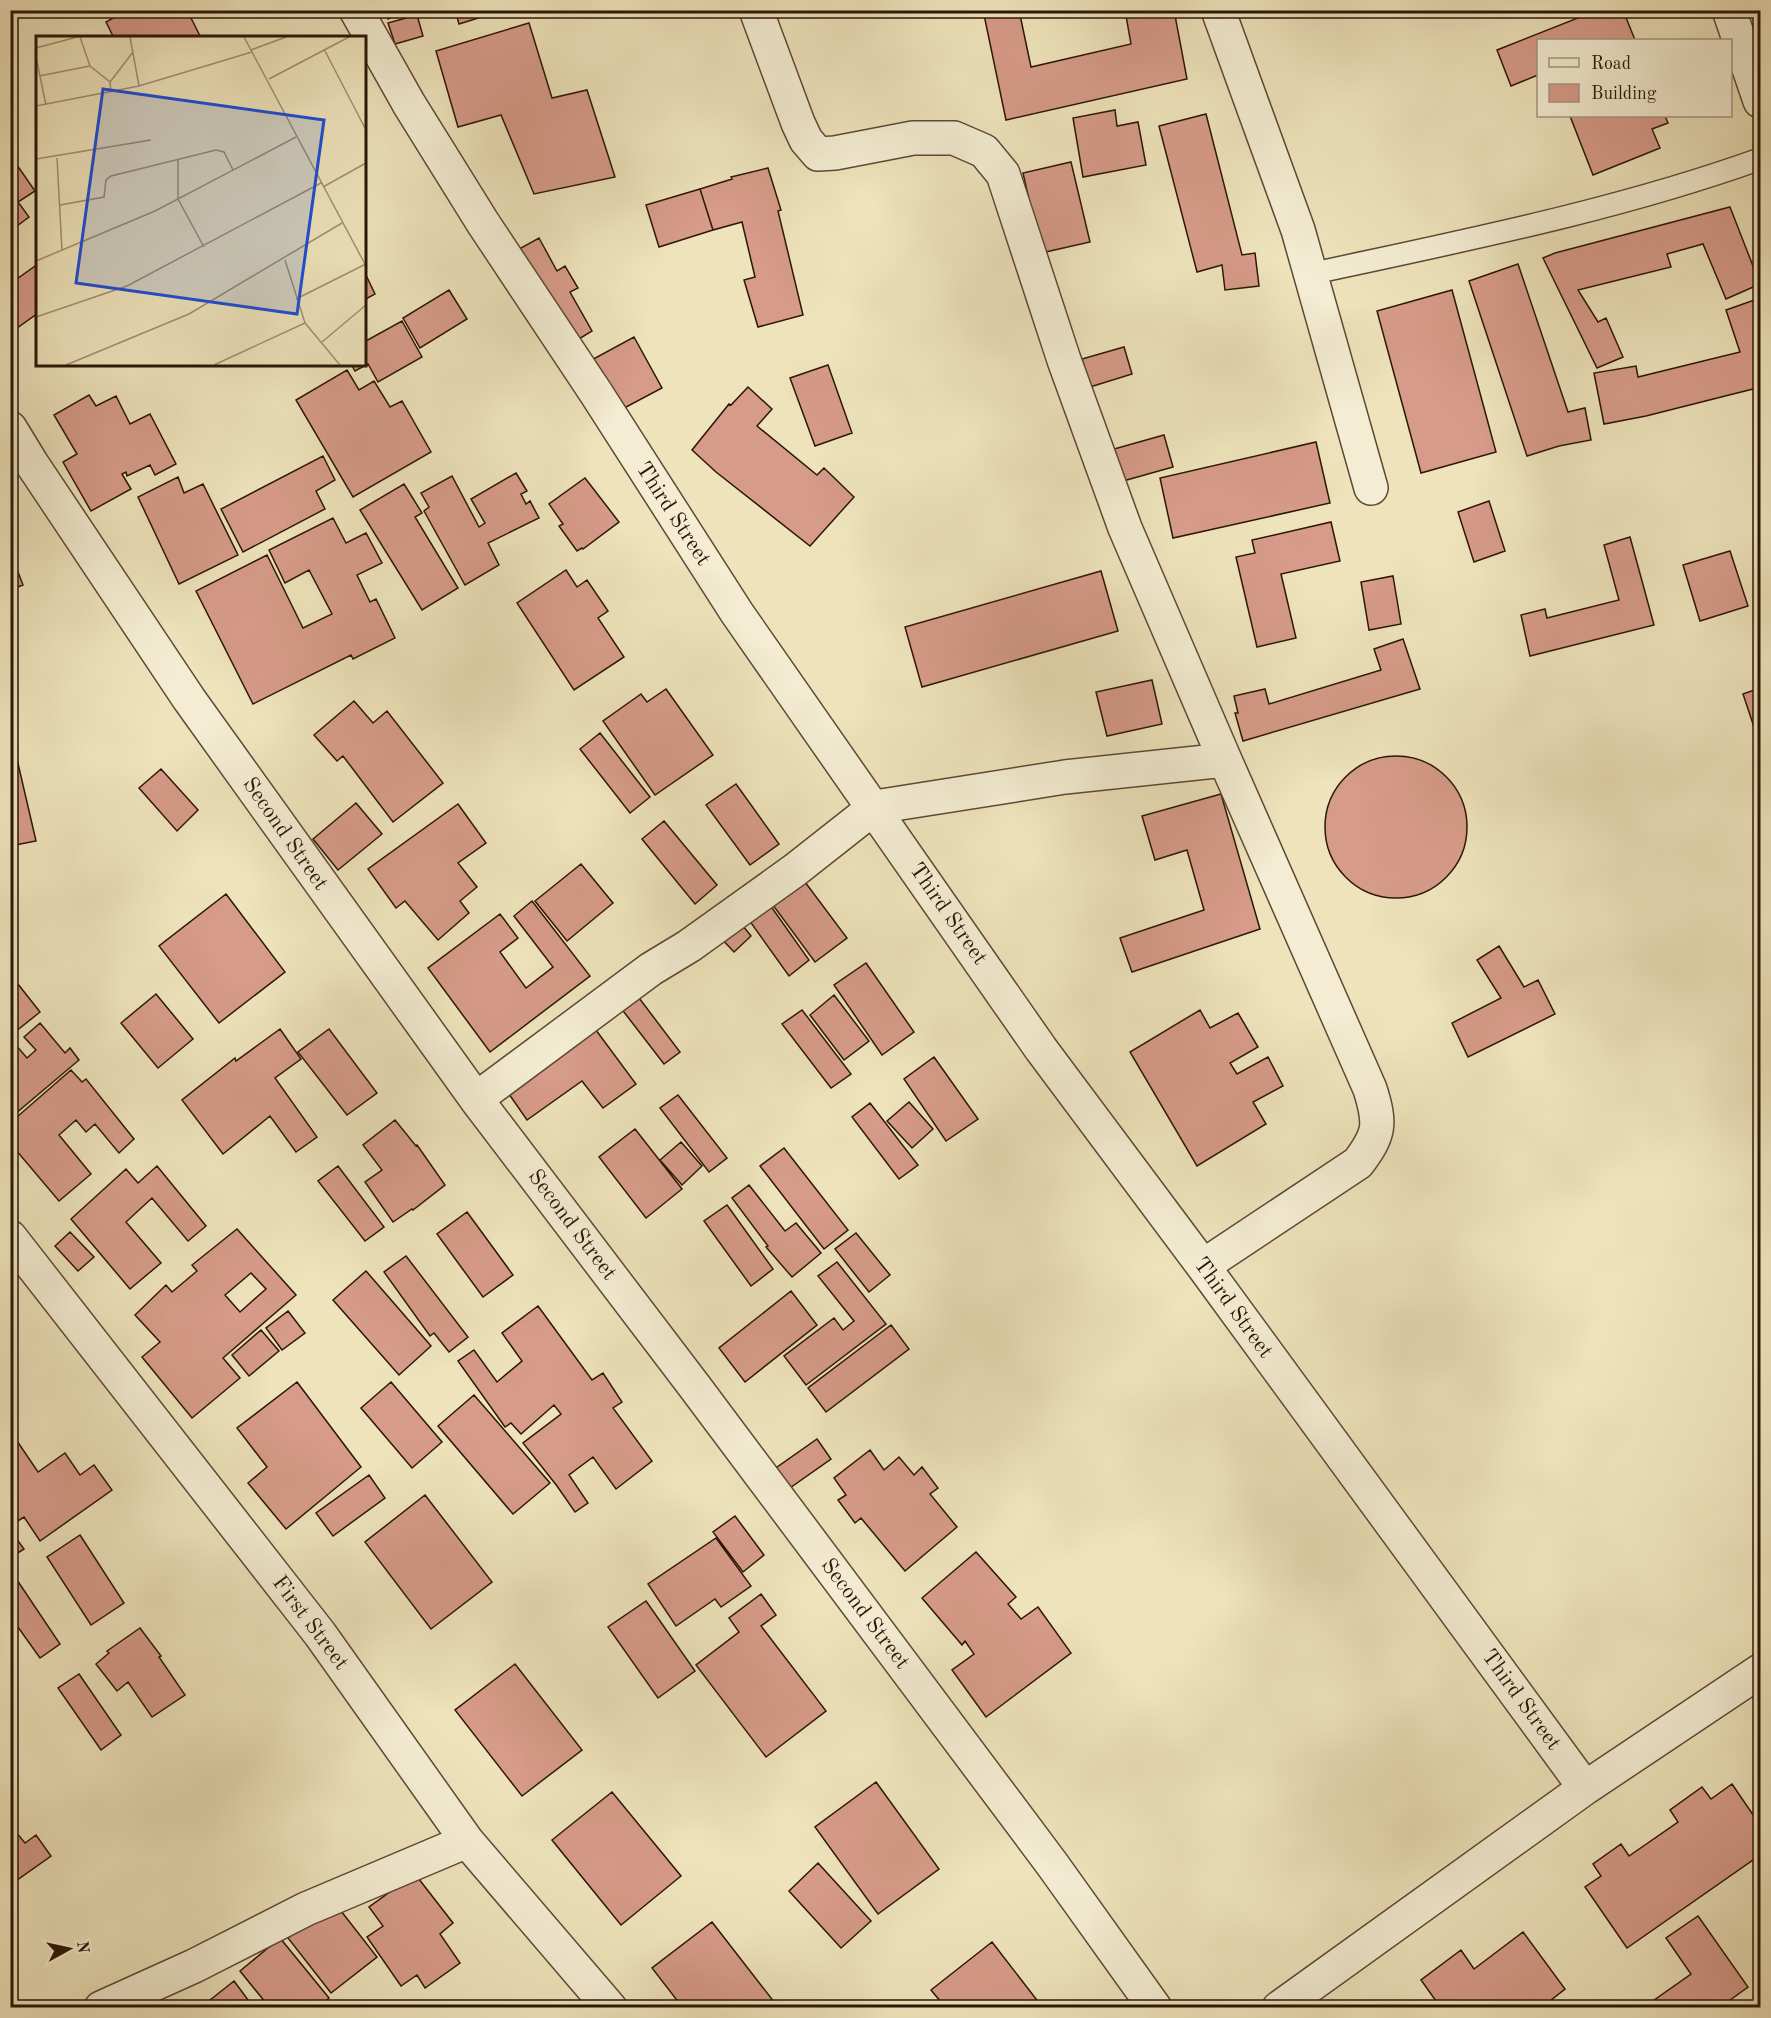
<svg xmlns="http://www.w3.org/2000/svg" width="1771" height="2018" font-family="'Old Standard TT',serif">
<rect width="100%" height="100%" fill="#eee3bb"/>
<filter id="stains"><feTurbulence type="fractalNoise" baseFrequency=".00333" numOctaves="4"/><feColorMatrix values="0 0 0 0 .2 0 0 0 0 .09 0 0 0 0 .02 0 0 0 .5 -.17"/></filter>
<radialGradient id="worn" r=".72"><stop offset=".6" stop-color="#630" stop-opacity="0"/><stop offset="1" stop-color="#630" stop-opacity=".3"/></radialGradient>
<!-- building -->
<path fill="#d69b89" stroke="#2c1608" stroke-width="1.5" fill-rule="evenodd" d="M127 10H187L201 38H114L106 22Z
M384 10H407L388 19Z
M455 10H504L459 24Z
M983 10H1019L1031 67 1131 44 1125 10H1174L1187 79 1006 120Z
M1598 10H1623L1635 40H1538V75L1511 86 1497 50Z
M417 15 423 36 395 44 388 23Z
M529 23 552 98 587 90 615 177 534 194 501 115 458 127 436 51Z
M1115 110 1117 126 1138 122 1146 165 1083 177 1073 118Z
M1206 114 1242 255 1255 253 1259 286 1225 290 1222 265 1197 272 1159 126Z
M1570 116H1665L1668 123 1652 129 1660 148 1593 175Z
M10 155 35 191 18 202 29 217 10 231Z
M1071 162 1090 242 1041 253 1023 173Z
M768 168 781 210 778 211 803 315 758 327 744 280 755 277 742 222 713 230 700 189 732 179 731 177Z
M700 189 713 230 659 247 646 205Z
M1730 207 1760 284 1726 299 1703 244 1667 254 1671 267 1578 290 1598 322 1606 318 1623 357 1597 368 1543 258 1555 253Z
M539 238 557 271 565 266 578 288 570 292 592 331 566 347 512 253Z
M38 264V313L10 333V284Z
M1518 264 1568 412 1585 408 1591 440 1559 446 1527 456 1469 281Z
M364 271 375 294 364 300Z
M449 290 467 319 420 348 403 318Z
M1452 290 1496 452 1421 473 1377 311Z
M1760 298V391L1754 393 1753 389 1646 416 1604 424 1594 373 1636 366 1638 377 1740 352 1726 310Z
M402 321 422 357 378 382 368 364 355 371 351 364H364V342Z
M634 337 662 388 613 414 586 363Z
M1124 347 1132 374 1090 387 1082 359Z
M828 365 852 433 815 446 790 378Z
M347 370 359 390 374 381 390 407 402 401 431 452 353 497 296 400Z
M748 387 772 409 757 426 817 475 824 468 854 497 810 546 716 472 692 450 729 404 731 405Z
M89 395 96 406 116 396 130 424 150 414 176 464 155 475 150 465 127 476 126 472 122 474 131 489 91 511 63 462 77 454 54 415Z
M1164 435 1173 467 1116 483 1107 451Z
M1316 442 1330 503 1173 538 1160 478Z
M323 456 335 480 316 491 325 509 243 552 221 509Z
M516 473 527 491 521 494 526 504 530 501 539 518 488 543 499 565 465 585 424 511 429 507 421 493 452 476 479 527 485 523 471 499Z
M178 477 184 493 203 484 238 555 179 584 138 497Z
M585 478 619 522 583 549 582 548 577 551 559 526 563 524 549 504Z
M404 484 422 513 415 517 458 588 422 610 360 510Z
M1489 501 1505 551 1474 562 1458 512Z
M333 518 346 543 366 533 382 563 357 575 370 602 376 599 395 638 353 659 351 655 253 704 196 591 267 555 303 628 332 614 309 570 285 583 269 550Z
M1331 522 1340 561 1281 574 1296 638 1257 647 1236 557 1255 553 1252 540Z
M1630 537 1654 625 1530 656 1521 615 1545 609 1547 618 1619 600 1604 545Z
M10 551 23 585 10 590Z
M1730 551 1748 606 1700 621 1683 565Z
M566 570 577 587 587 580 608 611 598 618 624 657 574 690 517 603Z
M1101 571 1118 631 922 687 905 627Z
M1393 576 1401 624 1369 630 1361 582Z
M1403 639 1420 689 1243 741 1235 713H1238L1234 696 1265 689 1269 704 1381 670 1374 649Z
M1152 680 1162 724 1107 736 1096 692Z
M1760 688V745L1743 694Z
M666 689 713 755 655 795 603 721 641 694 647 702Z
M354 701 373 723 387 711 443 783 393 822 343 756 337 761 314 735Z
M10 729 36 841 10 846Z
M600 733 650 797 630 813 580 749Z
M1325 827a71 71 0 1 1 142 0a71 71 0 1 1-142 0Z
M161 769 198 810 177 831 139 788Z
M736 784 779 844 750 865 706 805Z
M1221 794 1260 929 1132 972 1120 938 1204 910 1187 850 1155 860 1142 816Z
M356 803 382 834 338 870 313 839Z
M458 804 486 843 458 863 477 887 460 901 469 913 438 940 405 901 396 908 368 869Z
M664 821 717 885 695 904 642 839Z
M581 864 613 903 567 941 535 901Z
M799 874 847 938 815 962 767 897Z
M226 894 285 972 219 1023 159 946Z
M532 901 590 976 490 1052 428 968 500 914 518 938 500 952 526 988 553 967 514 916Z
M770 905 809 960 789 976 749 920Z
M739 921 751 936 734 952 720 937Z
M1499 946 1524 987 1538 980 1555 1014 1468 1057 1452 1023 1501 998 1477 960Z
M866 963 914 1032 882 1055 834 985Z
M10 974 40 1012 10 1036Z
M633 990 680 1052 664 1064 617 1003Z
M156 994 193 1039 158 1068 121 1023Z
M834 995 869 1041 844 1060 810 1015Z
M802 1010 851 1074 831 1088 782 1024Z
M1200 1010 1210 1028 1238 1013 1258 1047 1230 1063 1237 1074 1268 1057 1283 1086 1253 1102 1266 1124 1197 1166 1130 1052Z
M590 1022 636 1084 603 1108 582 1081 527 1120 502 1084Z
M40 1023 65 1053 70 1048 79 1060 15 1114 10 1110V1048L15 1044 27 1058 36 1050 24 1037Z
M280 1029 301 1059 275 1078 317 1137 296 1152 270 1116 223 1154 182 1100 235 1058 236 1061Z
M329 1029 377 1093 347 1115 298 1052Z
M934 1057 978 1119 946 1141 904 1079Z
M71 1070 82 1082 86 1079 134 1139 119 1153 95 1124 86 1132 76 1120 59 1135 91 1174 59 1201 10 1143V1123Z
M678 1095 727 1158 709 1172 660 1108Z
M909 1102 933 1129 912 1148 887 1121Z
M870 1103 918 1165 899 1179 852 1117Z
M395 1120 416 1146 417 1145 445 1185 413 1210 412 1209 393 1222 365 1182 382 1170 363 1145Z
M635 1129 682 1189 646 1218 599 1157Z
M681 1142 702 1166 682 1185 660 1160Z
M784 1148 848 1230 824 1249 760 1166Z
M157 1166 206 1226 188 1241 152 1198 126 1222 161 1263 130 1289 71 1219 126 1169 138 1183Z
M338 1166 384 1227 365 1241 318 1181Z
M749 1185 785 1231 796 1223 821 1253 792 1277 766 1247 768 1246 732 1198Z
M727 1205 773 1269 751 1286 704 1221Z
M467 1212 513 1275 483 1297 437 1234Z
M237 1229 296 1295 223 1358 240 1378 192 1418 142 1357 160 1342 135 1315 166 1285 172 1292 197 1271 192 1265ZM251 1273 266 1289 240 1312 225 1295Z
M70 1232 94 1257 78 1271 55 1246Z
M856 1233 890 1275 869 1292 835 1249Z
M406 1256 468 1337 449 1352 434 1333 430 1336 384 1272Z
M837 1262 886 1324 806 1385 784 1356 834 1318 843 1330 854 1321 818 1276Z
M366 1271 431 1346 399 1375 333 1300Z
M791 1291 817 1325 745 1382 719 1348Z
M538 1306 592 1380 603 1373 622 1402 613 1408 652 1461 616 1489 593 1457 569 1475 588 1503 575 1512 557 1486 523 1443 561 1414 554 1405 521 1434 511 1423 505 1427 458 1361 474 1350 497 1382 522 1361 502 1333Z
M288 1311 305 1333 282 1350 266 1328Z
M891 1325 909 1349 826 1412 808 1388Z
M261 1330 279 1351 249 1376 232 1355Z
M297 1382 361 1467 286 1529 248 1483 267 1467 237 1428Z
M391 1382 442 1442 412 1468 361 1408Z
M474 1395 550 1483 513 1514 438 1426Z
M15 1438 38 1472 65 1453 80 1475 94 1465 112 1490 40 1541 24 1517 10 1526V1441Z
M817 1439 831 1459 787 1490 773 1470Z
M870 1450 884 1470 899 1457 914 1475 922 1467 938 1488 930 1494 957 1527 905 1571 861 1518 855 1523 838 1500 846 1495 834 1478Z
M369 1475 385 1498 333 1536 316 1513Z
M425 1495 492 1582 431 1629 365 1542Z
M735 1516 764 1555 743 1572 713 1532Z
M10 1530 24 1549 10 1558Z
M80 1535 124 1603 91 1625 47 1557Z
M716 1538 751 1586 721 1607 715 1599 676 1626 648 1584Z
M976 1552 1016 1597 1008 1604 1021 1619 1038 1607 1071 1653 986 1717 952 1670 974 1654 965 1641 962 1645 922 1598Z
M17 1580 60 1644 40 1658 10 1616V1584Z
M761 1594 776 1615 761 1626 826 1711 766 1757 696 1665 739 1632 729 1618Z
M646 1601 695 1671 658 1698 608 1627Z
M140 1628 161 1656 159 1657 185 1695 152 1717 128 1682 117 1691 96 1664 109 1653 107 1651Z
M515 1664 582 1750 522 1796 455 1710Z
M79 1674 121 1735 101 1750 58 1688Z
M876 1782 939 1869 878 1914 815 1827Z
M1732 1784 1760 1825V1855L1627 1948 1585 1887 1601 1876 1593 1864 1621 1844 1629 1856 1678 1822 1670 1810 1702 1787 1711 1799Z
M612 1792 681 1876 621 1925 552 1840Z
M10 1825 25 1843 36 1835 51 1856 10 1885Z
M818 1863 871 1921 841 1948 789 1891Z
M415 1874 453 1923 440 1934 460 1963 425 1988 417 1975 401 1986 367 1937 383 1926 369 1907Z
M334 1902 377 1957 331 1993 288 1938Z
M1698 1916 1748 1987 1719 2008H1653L1650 2003 1691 1974 1666 1938Z
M712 1922 778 2007 777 2008H683L652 1968Z
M1523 1932 1565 1989 1541 2008H1441L1421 1980 1461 1950 1474 1969Z
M280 1938 329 1998 318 2008H270L240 1971Z
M992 1942 1043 2008H946L931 1990Z
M234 1981 254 2008H200Z"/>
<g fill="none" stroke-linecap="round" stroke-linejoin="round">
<!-- lane casing -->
<g stroke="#5c4935" stroke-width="24">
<path id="lane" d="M1310 274C1461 241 1615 211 1760 159"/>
</g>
<!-- street casing -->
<g stroke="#5c4935" stroke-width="36">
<path id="street" d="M356 10 409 104 483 223 596 393 737 613 1041 1049 1203 1266 1585 1788
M756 10 798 123 806 140 818 154 835 153 913 138H954L984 151 1003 174 1064 360 1125 528 1225 760 1370 1089C1381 1124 1380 1134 1358 1163L1203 1266
M1218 10 1298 230 1371 488
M1729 10 1760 101
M10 428 32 464 189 699 476 1099 695 1387 1052 1864 1155 2008
M476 1099 651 969 689 946 795 870 875 807 1065 777 1225 760
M10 1237 320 1634 467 1841 610 2008
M101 2008 194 1966 306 1909 467 1841
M1279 2008 1585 1788 1760 1671"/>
</g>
<!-- lane -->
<use href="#lane" stroke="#f4edd3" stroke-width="21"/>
<!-- street -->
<use href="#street" stroke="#f4edd3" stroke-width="33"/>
</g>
<g text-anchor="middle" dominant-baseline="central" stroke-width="6" stroke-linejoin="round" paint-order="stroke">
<!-- street labels -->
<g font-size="22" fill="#2c1608" stroke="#f4edd3">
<text transform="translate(673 514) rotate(57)">Third Street</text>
<text transform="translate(285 834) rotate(55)">Second Street</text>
<text transform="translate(948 914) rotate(55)">Third Street</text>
<text transform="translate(572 1225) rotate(53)">Second Street</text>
<text transform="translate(1233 1308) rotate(54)">Third Street</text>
<text transform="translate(865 1614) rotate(53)">Second Street</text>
<text transform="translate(310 1623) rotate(53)">First Street</text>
<text transform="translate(1521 1700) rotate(54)">Third Street</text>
</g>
</g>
<!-- overview -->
<g transform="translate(36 36)">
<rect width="330" height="330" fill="#eee3bb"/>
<path fill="none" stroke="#a09173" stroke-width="1.5" d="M44 1 54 30 74 46 75 56M94 1 103 50M208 1 330 230M0 12 41 1M288 13 330 94M215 14 250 1M0 21 10 69M3 40 54 30M233 43 313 1M74 46 97 16M0 70 103 50 216 16M21 122 26 215M0 123 115 104M142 124V163L168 211M287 151 330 127M24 169 68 161 70 144 75 140 180 114 188 116 197 134M249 224 269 287M0 225 119 175 260 101M260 263 330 228M0 281 91 250 285 147M286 306 330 269M30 329 153 278 306 187M178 329 269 287 304 329"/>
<path fill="#1d4ed8" fill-opacity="0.15" stroke="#1d4ed8" stroke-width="3" d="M67 53 288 84 261 278 40 247Z"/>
<rect width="330" height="330" fill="none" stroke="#2c1608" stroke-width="3"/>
</g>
<!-- margin -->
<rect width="1771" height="2018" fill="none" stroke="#eee3bb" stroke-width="36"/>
<rect x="12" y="12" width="1747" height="1994" fill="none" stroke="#2c1608" stroke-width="3"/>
<rect x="18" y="18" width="1735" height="1982" fill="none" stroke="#2c1608" stroke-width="1.5"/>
<!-- legend -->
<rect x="1537" y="39" width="195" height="78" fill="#f4edd3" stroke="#a49782" stroke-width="1.5"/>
<rect x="1549" y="58" width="30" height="9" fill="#f4edd3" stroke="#a49782" stroke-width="1.5"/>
<text x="1591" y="69" font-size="18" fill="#2c1608">Road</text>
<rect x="1549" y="84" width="30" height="18" fill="#d69b89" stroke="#a49782" stroke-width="1.5"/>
<text x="1591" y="99" font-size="18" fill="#2c1608">Building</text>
<!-- north arrow -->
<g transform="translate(69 1949) rotate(82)" stroke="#f4edd3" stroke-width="4.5" paint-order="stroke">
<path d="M0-4.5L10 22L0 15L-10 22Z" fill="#2c1608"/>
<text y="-9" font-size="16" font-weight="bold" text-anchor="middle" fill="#2c1608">N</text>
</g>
<rect width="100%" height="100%" filter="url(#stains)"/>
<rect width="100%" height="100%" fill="url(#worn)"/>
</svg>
